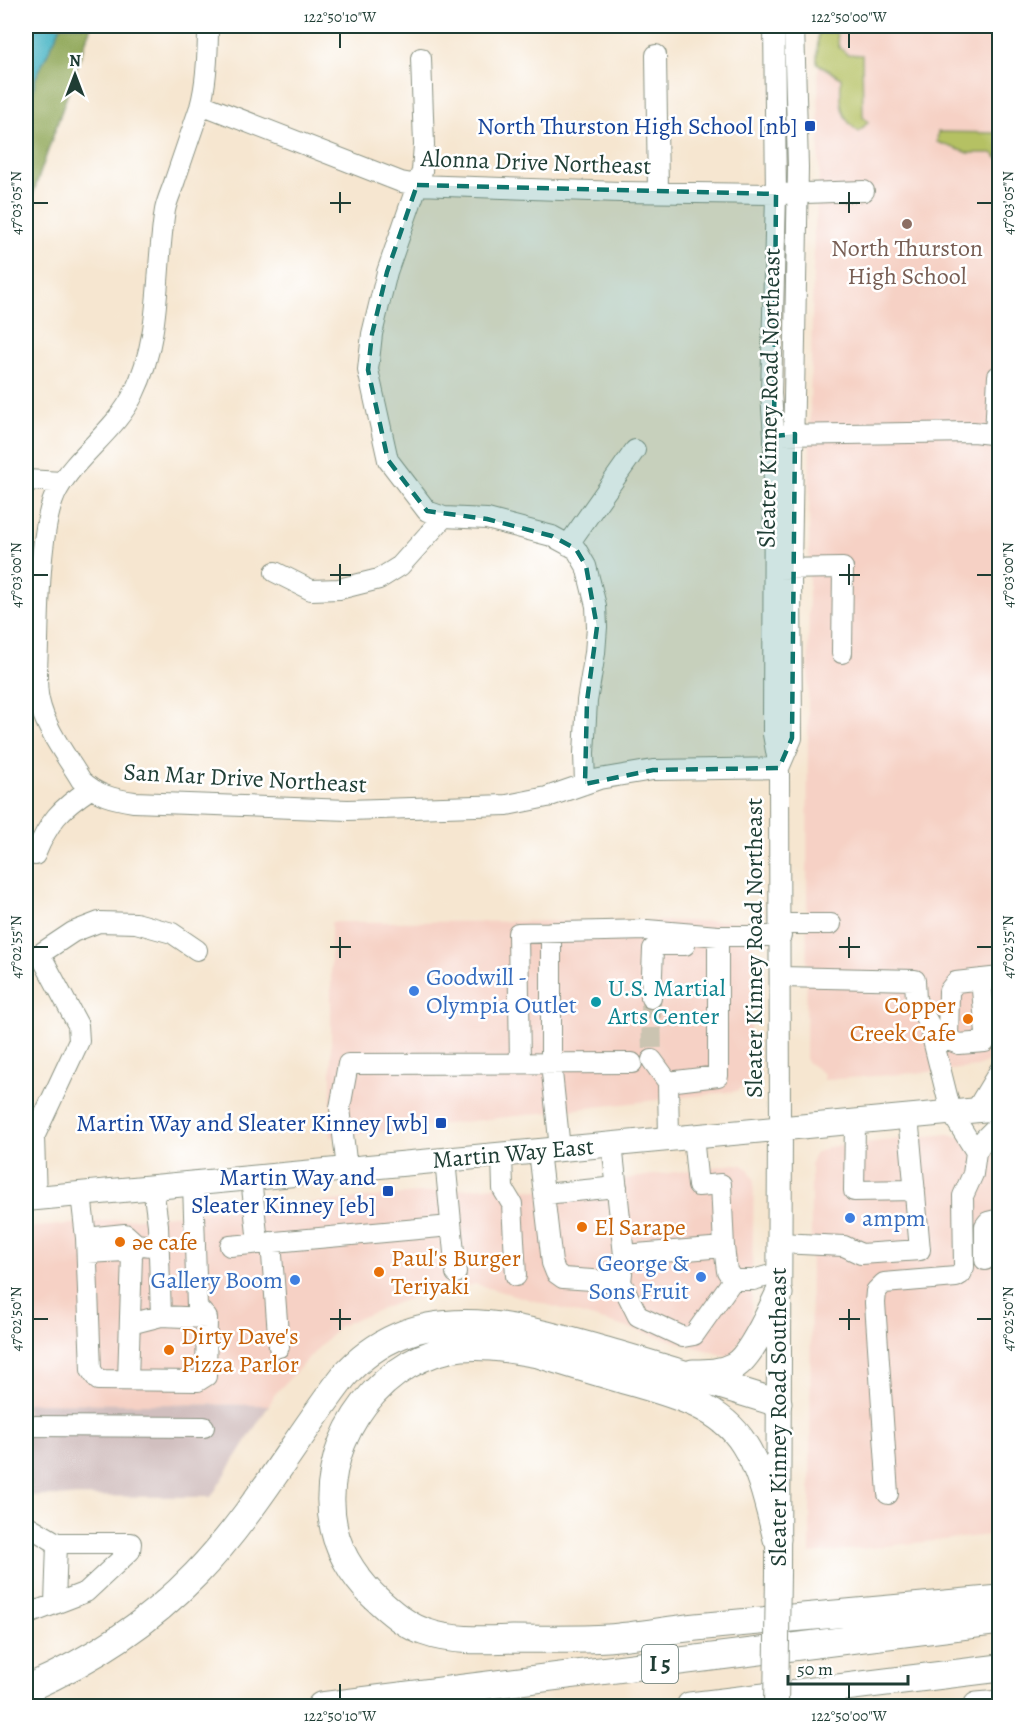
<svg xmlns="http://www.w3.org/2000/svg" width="1025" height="1732" font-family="Alegreya,serif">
<rect width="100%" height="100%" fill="#fff"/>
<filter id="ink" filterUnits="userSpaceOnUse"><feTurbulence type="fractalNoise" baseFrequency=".0167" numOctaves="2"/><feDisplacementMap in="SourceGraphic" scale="12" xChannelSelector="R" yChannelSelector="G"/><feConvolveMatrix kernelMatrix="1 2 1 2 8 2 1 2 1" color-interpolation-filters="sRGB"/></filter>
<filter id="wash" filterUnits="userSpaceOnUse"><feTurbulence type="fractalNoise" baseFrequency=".008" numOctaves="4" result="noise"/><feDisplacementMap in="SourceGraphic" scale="24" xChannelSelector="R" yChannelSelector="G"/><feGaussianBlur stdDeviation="1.35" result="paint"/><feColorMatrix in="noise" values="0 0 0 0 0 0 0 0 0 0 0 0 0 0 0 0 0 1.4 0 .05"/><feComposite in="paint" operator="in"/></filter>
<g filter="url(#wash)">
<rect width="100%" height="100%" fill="#f6e6d0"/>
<!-- built -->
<path fill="#f6d1c5" d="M818 26H999V1063L991 1061 977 1067 941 1071 823 1080 824 1074 806 1061 810 403 814 229 816 219 819 174Z
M754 921 748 1082 737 1091 331 1137V922Z
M948 1134 988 1144 999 1140V1534L810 1554 811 1162 816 1153 828 1147Z
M735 1164 743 1165 749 1170 754 1179 751 1323 730 1357 475 1284 414 1296 339 1326 275 1394 269 1405 26 1403V1228L507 1185 536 1191Z"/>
<!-- industrial -->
<path fill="#d1bfbf" d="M26 1403 269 1405 211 1497 26 1496Z"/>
<!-- green -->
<path fill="#b5c163" stroke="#6a7f4c" stroke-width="1.5" d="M836 32 839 47 847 54 862 55 863 117 868 122 859 132C839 118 840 102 841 78L817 63 818 33Z
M938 132 999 133V159L992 153H968L937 142Z"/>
<!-- forest -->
<path fill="#90a759" stroke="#587246" stroke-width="1.5" d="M61 26H91L26 214V126L35 79Z"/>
<!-- water -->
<path fill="#49b5c5" stroke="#34797c" stroke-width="1.5" d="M26 26H61L35 79 26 126Z"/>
</g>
<g filter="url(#ink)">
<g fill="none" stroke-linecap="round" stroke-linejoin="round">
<!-- minor-tunnel -->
<path stroke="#cbc4b1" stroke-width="20" stroke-dasharray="20 10" stroke-linecap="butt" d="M651 998 652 1060"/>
<!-- minor casing -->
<g stroke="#8a9282" stroke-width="22">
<path id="minor" d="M208 26C208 52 207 82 200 107 192 131 183 156 175 180 172 190 167 200 165 210 155 271 162 336 134 393 117 429 78 454 58 489 40 520 39 603 38 641 38 660 35 682 39 700 45 729 66 755 81 780 96 795 114 799 134 802L348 810 507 805 547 797 599 779 653 770 779 768
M774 26 776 194 771 394 774 436 773 734 779 768 780 1128
M656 55 658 192
M421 58 424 145 422 171 387 272 372 334 368 370 388 460 427 511 444 517 487 519 552 536 576 549 586 566 596 606 597 627 595 653 587 701 584 753 585 784
M201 104 401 182 417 185 620 192 776 194 864 191
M995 434 998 376
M782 435 973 432 1000 435
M26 480 62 482
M568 545 635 450
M778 569 843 568 842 653
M275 572 311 590 339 589 379 579 400 566 444 517
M779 768 792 738 791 569 798 167 794 26
M35 855C49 821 60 809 90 789
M781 924H831
M551 932V1063L560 1149
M781 977 915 980 916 1000 929 1024 951 1112 976 1152
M651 998 653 949 660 945H685
M948 1040 959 1044 985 1042 986 1033 981 979
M935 1043 948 1040 949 991 956 982 1000 977
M652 1060 668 1082 669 1139
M520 1063 518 933 647 930 718 936H781
M668 1082 718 1076V936
M976 1110 1000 1070
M855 1121 854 1191 915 1190
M539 1151 552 1263 556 1273 563 1278 621 1282 624 1255 612 1144
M502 1154 503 1189 512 1204 516 1276
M445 1160 456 1273
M347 1169 340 1108 348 1064 632 1063
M251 1178 258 1243
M153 1187 158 1225 161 1316
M81 1194 86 1238 91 1370 98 1380 198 1381 206 1376 207 1318 197 1307 193 1184
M544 1194 617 1187
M36 1198 34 1137 79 1041 78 1025 40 954 73 932 99 922 136 923 172 933 197 950
M86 1238 125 1234 136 1244 125 1251 87 1253
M271 1242 279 1347
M779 1243 844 1246 861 1254 920 1250 908 1116
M230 1246 451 1226
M724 1247 727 1271 733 1280
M624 1255 724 1247 721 1184 698 1186 693 1136
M985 1260V1226L988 1222 1000 1219
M733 1280H753L778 1273
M621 1282 638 1316 683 1337 694 1335 733 1280
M130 1324 161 1316 207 1318
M128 1380 132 1255 136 1244 159 1247
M26 1426 204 1427
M888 1494 875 1303 876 1291 884 1283 956 1277 961 1274 964 1267 963 1196 973 1174 976 1152 985 1138 1000 1123
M26 1526 30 1527 57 1543H131L130 1551 86 1592 26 1615
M55 1604 57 1543"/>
</g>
<!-- major casing -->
<g stroke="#8a9282" stroke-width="26">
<path id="major" d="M26 1199 1000 1108
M778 1573 780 1128"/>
</g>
<!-- highway casing -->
<g stroke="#8a9282" stroke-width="29">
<path id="highway" d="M693 1373C707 1373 721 1373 734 1366 751 1357 770 1312 779 1294
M777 1539C769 1508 762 1472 744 1444 719 1403 664 1392 621 1379 593 1371 566 1363 538 1354 509 1349 478 1343 449 1349 371 1366 317 1451 334 1529 340 1557 360 1585 381 1603 393 1614 409 1627 425 1632 452 1642 485 1640 513 1639 545 1639 576 1640 608 1638 637 1636 667 1630 696 1627 797 1617 898 1608 1000 1599
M26 1689C88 1662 148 1624 196 1574 253 1515 294 1441 344 1376 418 1292 524 1328 617 1354 671 1370 724 1386 778 1403
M321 1706 1000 1621
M690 1706 1000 1668
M977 1706 1000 1704"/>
</g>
<!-- minor -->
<use href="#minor" stroke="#fff" stroke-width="20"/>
<!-- major -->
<use href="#major" stroke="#fff" stroke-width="24"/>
<!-- highway -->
<use href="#highway" stroke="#fff" stroke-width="27"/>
<!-- major-bridge casing -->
<g stroke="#8a9282" stroke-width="26" stroke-linecap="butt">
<path id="major-bridge" d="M776 1706 778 1573"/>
</g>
<!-- major-bridge -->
<use href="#major-bridge" stroke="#fff" stroke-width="24"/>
</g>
</g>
<!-- marked area -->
<path fill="#0f766e" fill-opacity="0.2" stroke="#0f766e" stroke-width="4.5" stroke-dasharray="12 8" stroke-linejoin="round" d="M417 185 776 194 774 436 795 434 792 738 779 768 653 770 585 784 587 701 597 627 586 566 576 549 552 536 487 519 427 511 388 460 368 370 372 334 387 272Z"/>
<!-- ticks -->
<path fill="none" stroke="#1f3d34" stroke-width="2" d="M340 33V48M849 33V48M340 192V213M849 192V213M33 203H48M330 203H351M839 203H860M977 203H992M340 564V585M849 564V585M33 575H48M330 575H351M839 575H860M977 575H992M340 937V958M849 937V958M33 947H48M330 947H351M839 947H860M977 947H992M340 1309V1330M849 1309V1330M33 1319H48M330 1319H351M839 1319H860M977 1319H992M340 1684V1699M849 1684V1699"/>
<!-- markers -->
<g fill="#1a4fb4" stroke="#fff" stroke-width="2">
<rect x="804" y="120" width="12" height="12" rx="3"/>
<rect x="435" y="1117" width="12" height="12" rx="3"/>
<rect x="382" y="1185" width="12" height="12" rx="3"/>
</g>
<circle fill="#8d6e63" stroke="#fff" stroke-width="2" cx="907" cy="224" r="6"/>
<g fill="#3f7fe0" stroke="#fff" stroke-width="2">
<circle cx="414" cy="991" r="6"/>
<circle cx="850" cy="1218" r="6"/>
<circle cx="701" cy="1277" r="6"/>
<circle cx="295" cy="1280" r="6"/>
</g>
<circle fill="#0f9aa8" stroke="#fff" stroke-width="2" cx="596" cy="1002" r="6"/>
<g fill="#e8710a" stroke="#fff" stroke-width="2">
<circle cx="968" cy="1019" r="6"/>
<circle cx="582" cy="1227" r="6"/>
<circle cx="120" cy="1242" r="6"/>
<circle cx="379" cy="1272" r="6"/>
<circle cx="169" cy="1350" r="6"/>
</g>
<g text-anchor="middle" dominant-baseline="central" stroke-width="5" stroke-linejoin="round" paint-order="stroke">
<!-- shield labels -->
<rect fill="#fff" stroke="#627771" stroke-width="1.5" x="642" y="1645" width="36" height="38" rx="4.5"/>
<g font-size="22" font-weight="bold" fill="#1f3d34">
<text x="660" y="1664">I 5</text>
</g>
<!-- transit labels -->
<g font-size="24" fill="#164399" stroke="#fff" text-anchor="end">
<text x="798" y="126">North Thurston High School [nb]</text>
<text x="429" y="1123">Martin Way and Sleater Kinney [wb]</text>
<text x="376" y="1177">Martin Way and<tspan x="376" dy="28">Sleater Kinney [eb]</tspan></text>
</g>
<!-- street labels -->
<g font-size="24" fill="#1f3d34" stroke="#fff">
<text transform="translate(536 162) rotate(2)">Alonna Drive Northeast</text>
<text transform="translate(769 398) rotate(-89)">Sleater Kinney Road Northeast</text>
<text transform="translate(245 778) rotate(3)">San Mar Drive Northeast</text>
<text transform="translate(754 948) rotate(-90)">Sleater Kinney Road Northeast</text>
<text transform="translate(513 1153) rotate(-5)">Martin Way East</text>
<text transform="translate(778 1417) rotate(-90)">Sleater Kinney Road Southeast</text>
</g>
<!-- education labels -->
<g font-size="24" fill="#785e54" stroke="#fff">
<text x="907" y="248">North Thurston<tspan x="907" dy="28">High School</tspan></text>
</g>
<!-- shop labels -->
<g font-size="24" fill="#366cbe" stroke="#fff" text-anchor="start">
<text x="426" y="977">Goodwill -<tspan x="426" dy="28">Olympia Outlet</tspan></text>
<text x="862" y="1218">ampm</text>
<text x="689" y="1263" text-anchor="end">George &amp;<tspan x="689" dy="28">Sons Fruit</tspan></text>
<text x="283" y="1280" text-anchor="end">Gallery Boom</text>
</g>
<!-- culture labels -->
<g font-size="24" fill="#0d838f" stroke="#fff" text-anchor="start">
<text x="608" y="988">U.S. Martial<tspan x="608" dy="28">Arts Center</tspan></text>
</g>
<!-- food labels -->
<g font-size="24" fill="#c56008" stroke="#fff" text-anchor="start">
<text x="956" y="1005" text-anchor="end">Copper<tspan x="956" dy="28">Creek Cafe</tspan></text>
<text x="594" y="1227">El Sarape</text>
<text x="132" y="1242">əe cafe</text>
<text x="391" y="1258">Paul's Burger<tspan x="391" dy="28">Teriyaki</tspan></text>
<text x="181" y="1336">Dirty Dave's<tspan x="181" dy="28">Pizza Parlor</tspan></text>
</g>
</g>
<!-- margin -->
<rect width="1025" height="1732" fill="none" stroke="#fff" stroke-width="66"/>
<!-- north arrow -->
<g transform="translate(75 75)" stroke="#ffffff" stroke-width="4.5" paint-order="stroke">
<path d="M0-4.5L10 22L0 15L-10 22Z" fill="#1f3d34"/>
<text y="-9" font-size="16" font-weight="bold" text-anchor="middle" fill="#1f3d34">N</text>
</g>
<!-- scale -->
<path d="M788 1675v9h120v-9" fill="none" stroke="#1f3d34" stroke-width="3"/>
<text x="797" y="1675" font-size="18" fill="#1f3d34" stroke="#ffffff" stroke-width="4.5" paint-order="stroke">50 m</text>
<rect x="33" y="33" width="959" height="1666" fill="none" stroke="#1f3d34" stroke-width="2"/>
<g font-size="15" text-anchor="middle" fill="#1f3d34">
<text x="340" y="22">122°50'10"W</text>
<text x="849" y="22">122°50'00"W</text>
<text transform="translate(16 203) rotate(-90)" y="5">47°03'05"N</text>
<text transform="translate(1008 203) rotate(-90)" y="5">47°03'05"N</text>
<text transform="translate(16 575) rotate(-90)" y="5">47°03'00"N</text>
<text transform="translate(1008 575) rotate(-90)" y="5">47°03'00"N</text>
<text transform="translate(16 947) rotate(-90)" y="5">47°02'55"N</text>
<text transform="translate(1008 947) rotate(-90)" y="5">47°02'55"N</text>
<text transform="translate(16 1319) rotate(-90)" y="5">47°02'50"N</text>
<text transform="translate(1008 1319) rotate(-90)" y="5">47°02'50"N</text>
<text x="340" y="1721">122°50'10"W</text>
<text x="849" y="1721">122°50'00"W</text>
</g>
</svg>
